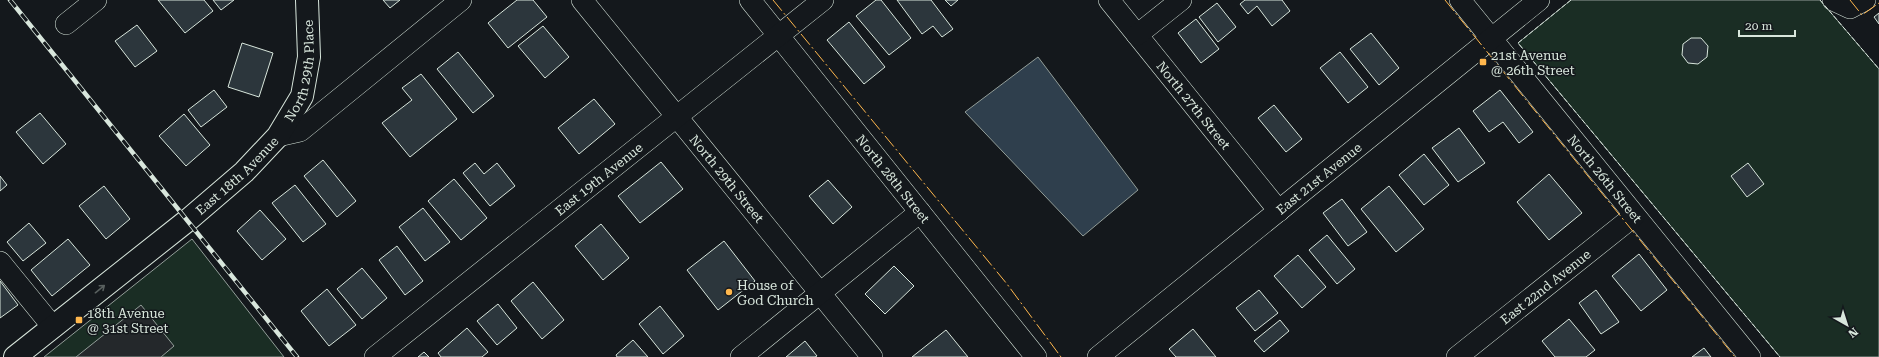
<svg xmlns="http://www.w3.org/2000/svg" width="1879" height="357" font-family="'Roboto Serif',serif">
<rect width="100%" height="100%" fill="#14181c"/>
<!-- green -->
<path fill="#1a2d24" stroke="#939e99" d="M1571 0H1820L1879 69V357H1780L1518 43Z
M192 239 284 357H44Z"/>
<!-- parking -->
<path fill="#24282b" stroke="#939e99" d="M141 305 174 346 161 357H76Z"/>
<!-- water -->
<path fill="#2f3f4d" stroke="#939e99" d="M1038 57 1138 190 1083 236 965 112Z"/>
<!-- building -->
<path fill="#2c363c" stroke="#d8e6dc" d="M158 0H204L213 11 185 33Z
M213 0H234L221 10Z
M383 0H400L390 8Z
M517 0H533L547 17 508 48 488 23Z
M876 0H881L911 38 889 55 856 16Z
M897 0H931L953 29 942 37 933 26 922 34Z
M945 0H958L951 6Z
M1245 0H1282L1290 11 1272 26 1257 6 1248 14 1240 4Z
M1217 3 1236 27 1218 42 1199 17Z
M1879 13V24L1874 17Z
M1196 19 1219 49 1201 63 1178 33Z
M849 22 885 67 864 84 827 40Z
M137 25 157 51 135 67 115 41Z
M543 26 569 57 545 78 518 46Z
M1371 33 1399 68 1379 85 1350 49Z
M1691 38H1701L1708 46 1707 57 1698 64 1688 63 1682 55 1683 44Z
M242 43 273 53 259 97 228 87Z
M458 52 494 96 473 113 437 69Z
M1340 52 1368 87 1348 103 1320 68Z
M421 74 457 119 410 157 382 123 412 100 402 88Z
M214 90 227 107 201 127 188 110Z
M1500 90 1533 132 1519 143 1503 122 1489 132 1473 111Z
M594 99 615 124 579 154 558 128Z
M1274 105 1302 139 1286 152 1258 118Z
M40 113 66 144 43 164 16 132Z
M184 114 210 145 186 166 159 136Z
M1459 128 1485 163 1458 182 1432 148Z
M1424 154 1449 185 1424 205 1399 175Z
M323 160 356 201 337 217 304 176Z
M661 162 683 189 640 223 618 196Z
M475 163 484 174 497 163 515 186 490 206 463 173Z
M1748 163 1764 184 1747 197 1731 176Z
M1549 174 1582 213 1549 240 1517 202Z
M0 176 7 185 0 191Z
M454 179 487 218 461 240 428 201Z
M828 180 852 207 833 224 809 196Z
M295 185 326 224 303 242 272 203Z
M104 186 130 219 106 239 79 206Z
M1389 186 1424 229 1396 252 1361 209Z
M1342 199 1367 232 1348 246 1323 213Z
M423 208 450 242 425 261 399 227Z
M260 210 286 239 262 260 237 231Z
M29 223 46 243 23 261 7 242Z
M601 224 629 258 603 280 575 246Z
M1327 235 1355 269 1337 284 1309 250Z
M68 239 90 265 52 296 31 270Z
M724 241 755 281 718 310 687 270Z
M397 246 423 281 405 295 379 260Z
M1639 254 1667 290 1641 311 1612 276Z
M1298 255 1326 287 1302 308 1274 276Z
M894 266 914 286 885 314 865 294Z
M362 268 387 298 362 319 337 289Z
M0 281 18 305 0 318Z
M533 282 564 320 542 339 511 301Z
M327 289 356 325 329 346 301 311Z
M1259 290 1278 313 1255 331 1236 308Z
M1596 290 1619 322 1601 334 1579 303Z
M498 304 517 328 497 345 477 321Z
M660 306 684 336 663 354 639 324Z
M1569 319 1595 350 1586 357H1555L1542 341Z
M1280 320 1289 331 1264 352 1254 341Z
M467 328 488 352 482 357H441L438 353Z
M1193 329 1216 357H1176L1169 349Z
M946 330 968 357H912Z
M633 340 648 357H617L616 355Z
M805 341 817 356 815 357H786Z
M1704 348 1711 357H1692Z
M424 352 429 357H418Z"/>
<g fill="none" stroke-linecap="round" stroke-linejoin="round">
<!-- minor casing -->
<g stroke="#d8e6dc" stroke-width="22">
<g id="minor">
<path id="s1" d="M582 0 872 357"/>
<path id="s2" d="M750 0 1036 357"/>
<path id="s3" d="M1109 0 1279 211"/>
<path id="s4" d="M1460 0 1750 357"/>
<path d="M1833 0 1850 8 1865 0"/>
<path d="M66 24 96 0"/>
<path d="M1137 35 1181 0"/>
<path d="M278 136 300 131 461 0"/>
<path d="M0 262 53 327"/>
<path id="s5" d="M375 357 823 0"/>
<path d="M741 357 920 212"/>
<path id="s6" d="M1098 357 1539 0"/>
<path id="s7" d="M1457 357 1634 216"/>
</g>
</g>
<!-- major casing -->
<g stroke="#d8e6dc" stroke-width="24">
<g id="major">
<path id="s8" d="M15 357 188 220 244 172 278 136 302 96 309 57 307 0"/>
</g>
</g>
<!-- minor -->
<use href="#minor" stroke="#14181c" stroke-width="21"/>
<!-- major -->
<use href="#major" stroke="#14181c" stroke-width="22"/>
<!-- rail casing -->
<g stroke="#d8e6dc" stroke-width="4.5">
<path id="rail" d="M10 0 297 357"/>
</g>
<!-- rail -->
<use href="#rail" stroke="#14181c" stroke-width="3" stroke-dasharray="9" stroke-linecap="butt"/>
<!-- fence -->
<path stroke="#d8e6dc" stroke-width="1" stroke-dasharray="5 2" stroke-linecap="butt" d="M1571 0 1518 43 1780 357
M1820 0 1879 69"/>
<!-- power -->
<path stroke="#ffb74d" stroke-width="1" stroke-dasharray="14 3 2 3" stroke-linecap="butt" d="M773 0 1007 284 1061 357
M1445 0 1735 357
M1850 0 1862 15 1879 3"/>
</g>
<!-- one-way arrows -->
<defs><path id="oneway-shaft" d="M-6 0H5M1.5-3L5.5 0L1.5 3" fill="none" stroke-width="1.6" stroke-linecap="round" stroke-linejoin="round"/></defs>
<use stroke="#59605f" href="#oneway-shaft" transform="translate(100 289) rotate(-39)"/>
<!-- markers -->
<g fill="#ffb74d" stroke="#14181c" stroke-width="1.5">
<rect x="1479" y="58" width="8" height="8" rx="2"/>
<circle cx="729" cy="292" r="4"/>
<rect x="75" y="316" width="8" height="8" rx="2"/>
</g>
<g text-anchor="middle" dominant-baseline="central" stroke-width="3" stroke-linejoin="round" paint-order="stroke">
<!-- poi labels -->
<g font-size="13" fill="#d8e6dc" stroke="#14181c" text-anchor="start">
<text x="1491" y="55">21st Avenue<tspan x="1491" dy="15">@ 26th Street</tspan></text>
<text x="737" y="285">House of<tspan x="737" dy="15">God Church</tspan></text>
<text x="87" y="313">18th Avenue<tspan x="87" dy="15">@ 31st Street</tspan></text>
</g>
<!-- street labels -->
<g font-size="13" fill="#d8e6dc" stroke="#14181c">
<text stroke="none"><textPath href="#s8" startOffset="415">North 29th Place</textPath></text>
<text stroke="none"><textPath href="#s3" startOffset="135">North 27th Street</textPath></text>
<text stroke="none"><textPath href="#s8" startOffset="287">East 18th Avenue</textPath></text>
<text stroke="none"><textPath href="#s1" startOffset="230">North 29th Street</textPath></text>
<text stroke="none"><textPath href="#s5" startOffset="286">East 19th Avenue</textPath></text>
<text stroke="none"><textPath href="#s2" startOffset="229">North 28th Street</textPath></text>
<text stroke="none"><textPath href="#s6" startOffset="284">East 21st Avenue</textPath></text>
<text stroke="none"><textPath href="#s4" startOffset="230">North 26th Street</textPath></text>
<text stroke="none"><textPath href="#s7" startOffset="113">East 22nd Avenue</textPath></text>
</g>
</g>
<!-- north arrow -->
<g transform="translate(1847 325) rotate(141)" stroke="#14181c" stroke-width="3" paint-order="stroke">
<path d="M0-3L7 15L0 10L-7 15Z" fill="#d8e6dc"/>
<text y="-6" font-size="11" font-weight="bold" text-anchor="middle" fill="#d8e6dc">N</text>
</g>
<!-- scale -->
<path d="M1739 30v6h56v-6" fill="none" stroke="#d8e6dc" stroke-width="2"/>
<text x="1745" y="30" font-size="12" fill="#d8e6dc" stroke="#14181c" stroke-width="3" paint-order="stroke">20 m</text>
</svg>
